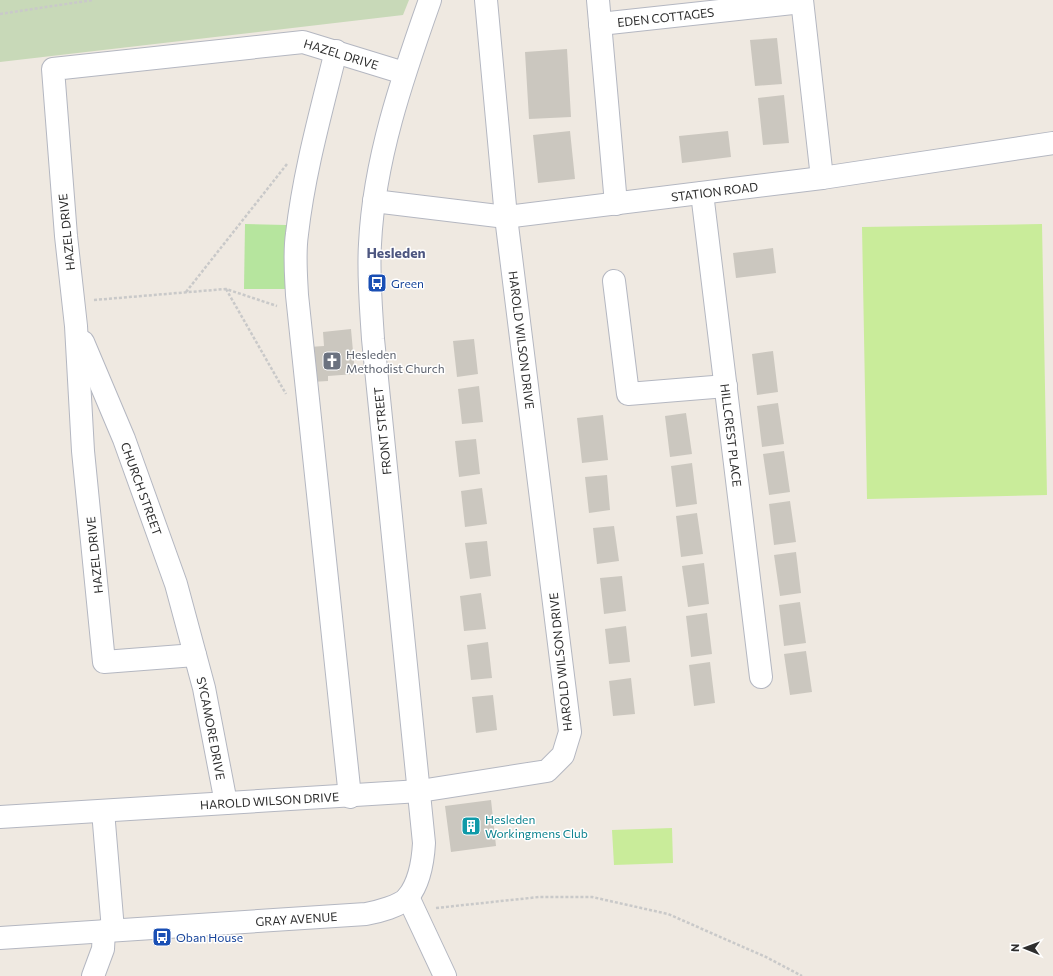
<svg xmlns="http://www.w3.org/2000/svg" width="1053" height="976" font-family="Commissioner,sans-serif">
<rect width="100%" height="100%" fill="#efe9e1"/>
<!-- green -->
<path fill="#b6e59e" d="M245 224 286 225 285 289H244Z"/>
<!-- cemetery -->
<path fill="#c8d9b8" d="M0 0H409L403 15 0 62Z"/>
<!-- pitch -->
<path fill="#c9ec9a" d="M1042 224 1047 495 867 499 862 227Z
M672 828 673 863 614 865 612 830Z"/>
<!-- building -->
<path fill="#cbc7bf" d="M777 38 782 84 755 86 750 40Z
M567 49 571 117 529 119 525 52Z
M784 95 789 143 763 145 758 98Z
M570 131 575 179 538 183 533 135Z
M728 131 731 157 682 163 679 136Z
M773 248 776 273 736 278 733 253Z
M351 329 355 374 328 376V381L311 382 309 347 324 346 323 332Z
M474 339 478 374 457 377 453 341Z
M773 351 778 392 757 395 752 354Z
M479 386 483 422 462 424 458 389Z
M778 403 784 444 762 447 757 406Z
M686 413 692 454 670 457 665 416Z
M603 415 608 460 582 463 577 418Z
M476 439 480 474 459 477 455 441Z
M784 451 790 492 769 495 763 454Z
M692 463 697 504 676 507 671 466Z
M607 475 610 510 589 513 585 477Z
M482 488 487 524 465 527 461 491Z
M790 501 796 542 774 545 769 504Z
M697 513 703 554 681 557 676 516Z
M614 526 619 561 597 564 593 528Z
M487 541 491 576 470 579 465 543Z
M796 552 801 593 780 596 774 555Z
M704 563 709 604 688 607 682 566Z
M622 576 626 611 604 614 600 578Z
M481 593 486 629 464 631 460 596Z
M800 602 806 643 784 646 779 605Z
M707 613 712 654 691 657 686 616Z
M626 626 630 662 609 664 605 629Z
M488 642 492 678 471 680 467 645Z
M806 651 812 692 790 695 784 654Z
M710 662 715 703 694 706 689 665Z
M631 678 635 714 613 716 609 681Z
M493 695 497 730 476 733 472 697Z
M491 800 496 846 451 852 445 806Z"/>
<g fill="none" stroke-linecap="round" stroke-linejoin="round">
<!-- minor casing -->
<g stroke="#b4b7c1" stroke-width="24">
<g id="minor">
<path d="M598 0 616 204"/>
<path d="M802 0 822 178"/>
<path id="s1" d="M600 24 802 2"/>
<path d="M336 51C321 112 304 172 297 234 294 254 296 274 297 295L350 797"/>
<path id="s2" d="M702 193 761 677"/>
<path id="s3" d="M374 201 506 217 822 178 1053 143"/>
<path d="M614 281 628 394 726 386"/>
<path id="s4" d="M83 342 124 439 176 584 204 688 226 803"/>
<path id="s5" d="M195 655 104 662 83 451 76 326 66 236 53 69 303 42 404 73"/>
<path d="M103 811 113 930"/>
<path id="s6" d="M0 817 420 791 547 771 563 755 570 732 506 217 486 0"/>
<path d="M408 897 445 976"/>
<path id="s7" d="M0 938 366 914C377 912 401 906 408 897 420 882 423 861 424 843L373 339C371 307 368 276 370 244 374 160 402 79 430 0"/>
<path d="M93 976 103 949 104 931"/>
</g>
</g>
<!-- path -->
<path stroke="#c9c9c9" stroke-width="2.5" stroke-dasharray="3 2" stroke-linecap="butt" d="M0 14 93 0
M226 289 286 394
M186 292 287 164
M94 300 226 289 277 306
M436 908 539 897H592L668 914 766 957 802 976"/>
<!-- minor -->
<use href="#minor" stroke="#fff" stroke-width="22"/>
</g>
<!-- icons -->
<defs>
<g id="bus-square" transform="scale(1)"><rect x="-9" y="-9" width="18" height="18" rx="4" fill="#1a4fb4" stroke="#fff"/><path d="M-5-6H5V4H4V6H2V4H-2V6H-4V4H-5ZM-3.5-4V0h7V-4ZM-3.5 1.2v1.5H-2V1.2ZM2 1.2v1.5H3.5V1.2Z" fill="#fff"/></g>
<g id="church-square" transform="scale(1)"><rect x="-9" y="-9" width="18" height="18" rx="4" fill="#6b7280" stroke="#fff"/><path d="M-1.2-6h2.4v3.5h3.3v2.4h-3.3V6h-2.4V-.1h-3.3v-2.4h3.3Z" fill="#fff"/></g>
<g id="building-square" transform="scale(1)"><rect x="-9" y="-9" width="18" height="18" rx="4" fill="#0f9aa8" stroke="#fff"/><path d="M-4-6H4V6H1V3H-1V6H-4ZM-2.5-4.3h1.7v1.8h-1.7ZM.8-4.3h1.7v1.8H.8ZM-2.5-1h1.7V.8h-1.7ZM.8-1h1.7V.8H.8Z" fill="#fff"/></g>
</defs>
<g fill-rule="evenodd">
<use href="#bus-square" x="377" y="283"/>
<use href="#church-square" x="332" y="361"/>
<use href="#building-square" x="471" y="826"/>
<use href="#bus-square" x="162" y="937"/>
</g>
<g text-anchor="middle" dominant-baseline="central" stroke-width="3" stroke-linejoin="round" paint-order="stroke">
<!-- street labels -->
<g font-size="12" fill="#2e2e2e" stroke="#fff">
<text stroke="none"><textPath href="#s1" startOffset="66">EDEN COTTAGES</textPath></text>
<text stroke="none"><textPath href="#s5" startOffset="978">HAZEL DRIVE</textPath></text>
<text stroke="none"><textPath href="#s3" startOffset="343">STATION ROAD</textPath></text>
<text transform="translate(66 232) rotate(-96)">HAZEL DRIVE</text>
<text transform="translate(522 340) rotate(83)">HAROLD WILSON DRIVE</text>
<text transform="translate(382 431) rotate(-96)">FRONT STREET</text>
<text stroke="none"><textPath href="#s2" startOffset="244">HILLCREST PLACE</textPath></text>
<text stroke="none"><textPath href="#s4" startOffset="158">CHURCH STREET</textPath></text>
<text transform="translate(94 555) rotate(-96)">HAZEL DRIVE</text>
<text transform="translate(560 662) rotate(-96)">HAROLD WILSON DRIVE</text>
<text stroke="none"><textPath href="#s4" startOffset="408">SYCAMORE DRIVE</textPath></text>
<text stroke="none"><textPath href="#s6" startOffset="270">HAROLD WILSON DRIVE</textPath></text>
<text stroke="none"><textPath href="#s7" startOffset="297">GRAY AVENUE</textPath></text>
</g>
<!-- transit labels -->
<g font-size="12" fill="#164399" stroke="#fff" text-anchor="start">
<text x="391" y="283">Green</text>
<text x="176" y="937">Oban House</text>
</g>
<!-- worship labels -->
<g font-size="12" fill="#5b616d" stroke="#fff" text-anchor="start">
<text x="346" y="354">Hesleden<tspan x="346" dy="14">Methodist Church</tspan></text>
</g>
<!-- culture labels -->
<g font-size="12" fill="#0d838f" stroke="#fff" text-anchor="start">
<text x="485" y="819">Hesleden<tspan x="485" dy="14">Workingmens Club</tspan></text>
</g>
<!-- quarter labels -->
<g font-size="14" font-weight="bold" fill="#4d5680" stroke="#fff">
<text x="396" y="252">Hesleden</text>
</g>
</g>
<!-- north arrow -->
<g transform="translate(1025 948) rotate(271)" stroke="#ffffff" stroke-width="3" paint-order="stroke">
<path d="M0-3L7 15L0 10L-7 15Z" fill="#2e2e2e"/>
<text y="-6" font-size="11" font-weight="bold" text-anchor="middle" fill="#2e2e2e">N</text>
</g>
</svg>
